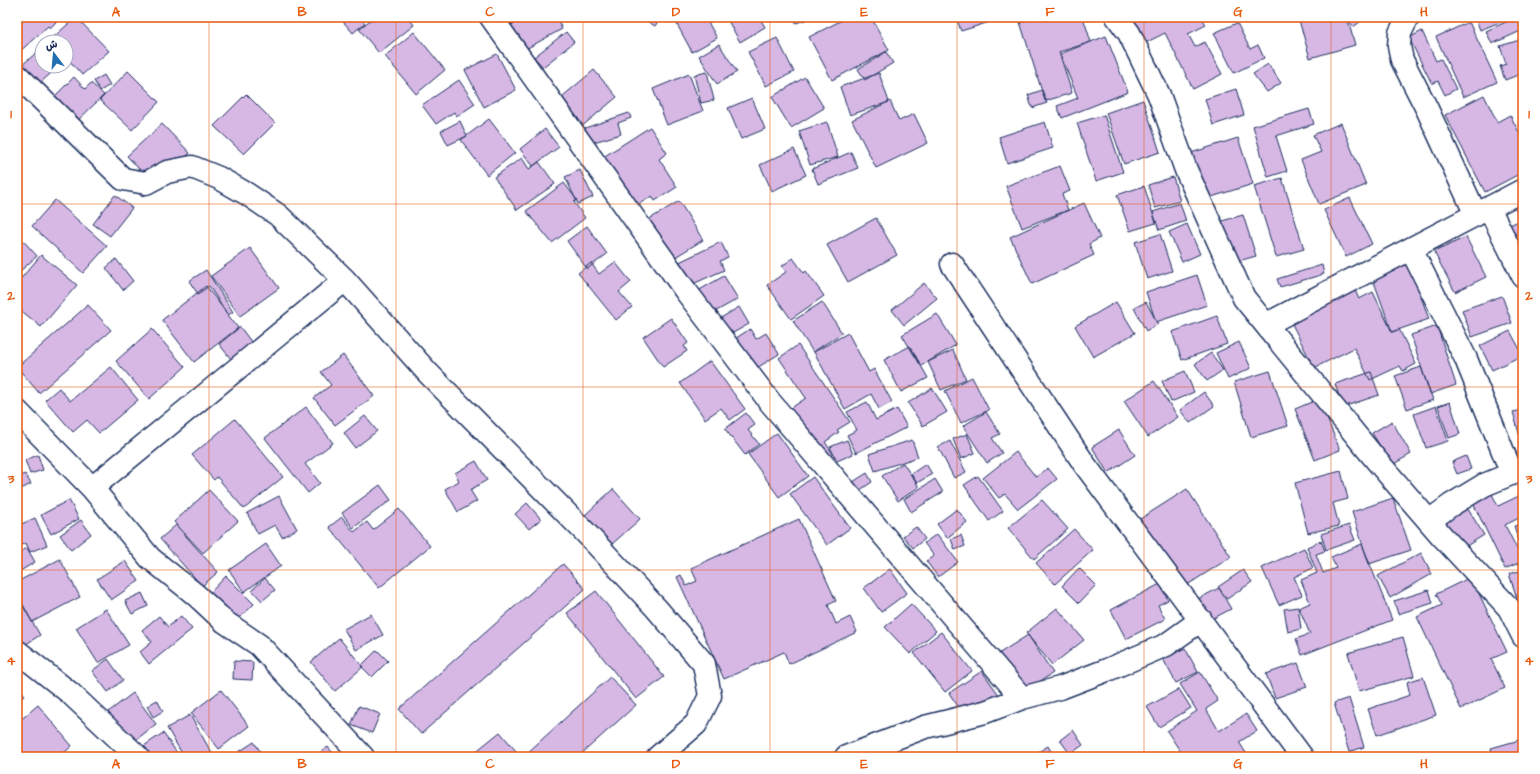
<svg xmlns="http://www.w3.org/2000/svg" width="1540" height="774" font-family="'Architects Daughter','Playpen Sans Arabic',sans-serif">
<rect width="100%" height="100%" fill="#fff"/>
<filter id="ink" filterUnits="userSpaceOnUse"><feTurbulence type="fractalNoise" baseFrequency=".025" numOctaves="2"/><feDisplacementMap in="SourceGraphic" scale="8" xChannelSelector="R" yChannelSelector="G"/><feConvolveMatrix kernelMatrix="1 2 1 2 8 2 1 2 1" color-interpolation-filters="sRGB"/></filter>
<g filter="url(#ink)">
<!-- building -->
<path fill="#d7b8e5" stroke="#1b2f5e" d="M25 17H61L50 28 48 26 17 54V24Z
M76 17 109 51 82 75 67 58 66 59V42H48Z
M339 17H360L365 23 353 33Z
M374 17H408L414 25 379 53 359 29Z
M497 17H521L505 28Z
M525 17H556L562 29 524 50 510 26Z
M643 17H661L655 26 642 18Z
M673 17H705L717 38 692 52Z
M726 17H759L765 27 740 42Z
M794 17H814L796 23Z
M848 17H871L889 50 832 80 809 37Z
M956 17H995L996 20 961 31Z
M1037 17H1083L1091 42 1059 52 1072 93 1045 101 1020 22Z
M1138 17H1202L1206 25 1188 34 1195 47 1205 42 1222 74 1193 89 1165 33 1145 43 1133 19Z
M1298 17H1347L1355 45 1310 58Z
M1350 17H1367L1353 27 1348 19Z
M1475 17H1513L1480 30Z
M1517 17H1523V30L1492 44 1486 31Z
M1469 22 1497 82 1463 97 1436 37Z
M1237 23 1250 49 1258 45 1264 58 1234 73 1214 33Z
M1422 31 1436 61 1441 59 1456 89 1445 95 1438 81 1432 84 1409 38Z
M414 32 445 70 416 94 385 56Z
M566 32 574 42 543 67 534 57Z
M1106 36 1128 92 1062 118 1057 106 1078 98 1060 54Z
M777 38 794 72 766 86 748 52Z
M1523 39V73L1505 80 1500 66 1506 64 1500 46Z
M719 44 737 72 717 84 699 56Z
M42 48V66H59L39 84 22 65Z
M886 52 893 63 865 80 858 69Z
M497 54 516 90 484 107 465 70Z
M1268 64 1281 83 1267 92 1253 74Z
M594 70 617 97 580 128 557 101Z
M128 71 159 102 132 130 100 100Z
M707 72 714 100 701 103 694 75Z
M879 73 889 102 850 115 840 87Z
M689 74 703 111 667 125 653 89Z
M104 75 110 85 100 91 94 81Z
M74 77 85 89 91 83 104 95 72 126 49 102Z
M805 77 824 108 791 128 772 97Z
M459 80 475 104 457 116 454 112 436 124 422 105Z
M1236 89 1244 115 1213 125 1205 99Z
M1042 90 1047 103 1032 108 1028 95Z
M246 94 275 123 244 154 214 126Z
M1484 95 1497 122 1510 115 1523 140 1522 141 1523 143V172L1485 192 1445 115Z
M752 98 765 129 741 139 728 108Z
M1143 100 1160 152 1124 164 1106 113Z
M890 101 899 121 914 114 928 143 876 168 852 120Z
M1309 109 1314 124 1276 136 1287 171 1268 177 1253 126Z
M629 113 631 118 618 123 621 134 587 144 582 129Z
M1104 115 1123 172 1096 181 1077 123Z
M489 119 515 153 487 175 461 140Z
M460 121 467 136 448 145 441 131Z
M827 122 838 157 810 165 799 131Z
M1045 122 1053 148 1007 163 999 137Z
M1341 123 1366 185 1319 204 1301 160 1321 152 1313 135Z
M162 124 190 153 142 197 126 180 139 169 127 156Z
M650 127 667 153 659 159 677 187 655 201 652 196 636 206 597 161Z
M545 129 559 147 533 166 520 149Z
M1238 138 1253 184 1205 199 1191 153Z
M794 149 806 175 772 191 760 165Z
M851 152 858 168 818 184 812 169Z
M522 158 529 169 539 162 555 184 517 210 494 177Z
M1060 166 1070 191 1062 194 1068 210 1022 228 1006 186Z
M580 170 593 197 578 204 565 177Z
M1173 177 1180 201 1155 208 1148 185Z
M1282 178 1304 249 1276 257 1254 186Z
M564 183 577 200 574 202 585 218 552 243 526 211Z
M1144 186 1156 223 1130 231 1117 195Z
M115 195 132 208 110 236 93 224Z
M1523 196V265L1505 227 1521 220 1512 201Z
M1350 198 1372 244 1346 257 1324 210Z
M55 200 107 246 83 273 32 226Z
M679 201 703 240 672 259 648 220Z
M1084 203 1100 238 1089 244 1094 255 1032 284 1010 237Z
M1180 203 1186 221 1159 230 1153 212Z
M1243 215 1256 256 1235 262 1222 221Z
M876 218 897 255 848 282 827 245Z
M1187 224 1200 254 1182 262 1169 232Z
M587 226 607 254 587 269 567 241Z
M17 234 37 256 17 274Z
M1160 234 1172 271 1147 279 1135 242Z
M1466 237 1486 277 1455 292 1434 252Z
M721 242 728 257 720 261 724 270 684 288 673 265Z
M250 248 279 288 240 316 211 276Z
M41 255 77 285 41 327 17 307V283Z
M1406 255 1429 319 1392 332 1369 268Z
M793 258 804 273 806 271 824 296 791 319 767 285 786 272 782 266Z
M116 259 133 281 123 290 106 268Z
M615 262 631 282 619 292 632 307 616 320 578 273 591 263 599 274Z
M1322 265 1324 274 1280 287 1277 279Z
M206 270 233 312 228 315 209 286 198 294 189 281Z
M1197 275 1207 305 1156 322 1146 292Z
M724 276 738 299 702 319 689 296Z
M924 283 937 298 904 325 892 310Z
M1352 284 1359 299 1373 292 1392 332 1399 329 1416 364 1403 371 1400 366 1370 380 1354 348 1314 368 1288 316Z
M206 286 238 328 194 362 162 320Z
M1502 296 1512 323 1472 337 1462 310Z
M822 302 842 333 813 352 793 321Z
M1116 302 1135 333 1093 357 1075 326Z
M1146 302 1158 324 1146 331 1134 308Z
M88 305 111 330 39 393 17 367Z
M739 307 749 324 726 337 716 321Z
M937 314 956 345 921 366 902 335Z
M1217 316 1227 344 1182 360 1172 332Z
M671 318 688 343 684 346 687 351 663 367 643 337Z
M1437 326 1456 385 1430 394 1411 335Z
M240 327 252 343 231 359 219 344Z
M152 329 185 367 149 399 116 361Z
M750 329 756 339 766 333 779 354 749 373 730 342Z
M1510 331 1523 355 1492 370 1480 346Z
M848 333 869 372 874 369 892 402 879 409 871 394 845 409 814 352Z
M1239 342 1251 368 1228 379 1216 353Z
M798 345 850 422 837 430 839 432 825 442 835 457 821 466 785 412 806 398 779 358Z
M910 346 928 378 901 392 884 360Z
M953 350 966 379 941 390 928 362Z
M1211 353 1223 370 1207 381 1195 364Z
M343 355 374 396 335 425 314 398 331 385 321 372Z
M710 361 745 409 730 420 721 408 705 419 680 383Z
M111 367 138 400 99 433 87 420 73 432 45 400 59 388 70 401Z
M1421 367 1433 400 1407 409 1395 376Z
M1185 371 1194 392 1171 402 1162 381Z
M1270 371 1288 426 1251 437 1234 382Z
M1371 372 1379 395 1343 407 1335 384Z
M972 377 989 410 961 423 945 391Z
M1154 381 1178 417 1148 437 1124 401Z
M932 388 947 412 923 426 908 403Z
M1204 392 1214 406 1190 423 1180 410Z
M1319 399 1340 450 1315 460 1295 409Z
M867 402 876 420 897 409 907 427 856 453 847 435 857 430 847 412Z
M1450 402 1460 434 1449 438 1438 406Z
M1436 406 1448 441 1426 448 1414 414Z
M306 407 333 443 305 464 320 483 308 493 265 438Z
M1523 410V436L1520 437 1513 412Z
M986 412 1000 434 992 438 1002 453 987 463 963 426Z
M746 413 755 425 748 430 759 444 745 455 725 429Z
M365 416 377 431 355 448 344 433Z
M235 419 283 477 244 509 217 477 214 480 192 455Z
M1392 421 1411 454 1392 465 1372 433Z
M1119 430 1135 455 1108 473 1092 447Z
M777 433 808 476 779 497 748 454Z
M967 434 975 453 961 459 953 439Z
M847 440 853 454 837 461 830 447Z
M912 440 918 457 875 471 869 454Z
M950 441 966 472 954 478 938 447Z
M1016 452 1036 477 1048 468 1057 479 1018 509 1005 494 999 498 983 478Z
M38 455 43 470 30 474 25 460Z
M1466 456 1471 469 1457 474 1452 462Z
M476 461 487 480 470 490 477 501 458 512 445 489 459 481 455 473Z
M903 463 919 487 898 501 882 476Z
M926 464 932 474 917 483 911 474Z
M1341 471 1348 499 1333 503 1339 526 1308 533 1295 483Z
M867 473 872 482 860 490 869 505 839 491Z
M25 474 31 484 17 491V478Z
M978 476 1003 511 989 521 964 485Z
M813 477 850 528 827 545 790 494Z
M935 479 943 492 911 512 904 499Z
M380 485 391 500 353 528 342 513Z
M1489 488 1498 506 1523 494V516L1505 525 1523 561 1505 569 1470 497Z
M613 489 640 519 611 545 584 516Z
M1187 489 1231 557 1181 589 1137 521Z
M209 490 238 521 203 553 174 522Z
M1458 493 1484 535 1460 550 1434 508Z
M279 496 297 529 282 537 275 525 258 534 247 513Z
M1393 498 1411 550 1369 564 1352 512Z
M69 500 79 519 51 534 41 515Z
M1042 500 1068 529 1034 559 1008 528Z
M527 503 541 519 529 529 515 514Z
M399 509 430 546 379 588 329 527 342 517 354 532 367 522 373 530Z
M957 509 967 522 947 538 937 524Z
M35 518 47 545 30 552 26 543 17 547V526Z
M799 519 836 601 828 605 836 624 850 617 857 632 789 664 784 652 724 679 677 577 681 575 686 586 697 581 691 568Z
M81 520 91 534 71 550 60 535Z
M1523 524V553L1514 526Z
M176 525 218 572 202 586 160 539Z
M1349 525 1355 540 1326 550 1321 534Z
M916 527 925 539 913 548 903 536Z
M1074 529 1093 550 1055 584 1036 563Z
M937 534 958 562 938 577 926 561 934 556 924 543Z
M961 535 965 546 955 550 951 539Z
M1321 541 1325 551 1316 554 1323 573 1336 568 1331 557 1362 544 1392 620 1302 655 1296 639 1310 634 1299 608 1310 603 1301 580 1317 573 1307 547Z
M266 544 281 566 244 592 229 570Z
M27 548 35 562 17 573V554Z
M1304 548 1313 568 1294 577 1302 595 1279 605 1262 568Z
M1421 553 1432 574 1390 598 1378 576Z
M60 559 80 597 32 622 17 593V582Z
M125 561 139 581 111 600 97 579Z
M563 564 585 589 421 734 399 709Z
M1079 568 1096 585 1079 603 1062 586Z
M890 569 907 593 881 612 864 588Z
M1243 570 1252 582 1227 599 1218 587Z
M1523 570V616L1509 574Z
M226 576 254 604 235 623 207 596Z
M1471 577 1507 652 1491 659 1505 688 1461 709 1417 617 1442 605 1436 594Z
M265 578 275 590 262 601 252 590Z
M1160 584 1168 600 1158 605 1165 619 1126 639 1111 610Z
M1219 588 1231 609 1210 620 1198 599Z
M1429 590 1433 603 1398 614 1394 601Z
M596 591 664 677 636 699 567 613Z
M142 593 148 606 132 614 125 601Z
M21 603 40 635 17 650V606Z
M911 604 936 631 910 654 885 627Z
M1298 607 1301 629 1288 632 1284 609Z
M1057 608 1084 640 1052 665 1026 633Z
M106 609 129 645 98 663 76 628Z
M371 614 383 635 356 650 344 629Z
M159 616 168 627 181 616 192 629 149 664 140 652 152 642 142 630Z
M941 632 972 671 945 692 914 653Z
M1028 635 1053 673 1020 694 995 656Z
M1403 637 1414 676 1359 691 1348 653Z
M339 638 363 667 335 691 311 662Z
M1185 648 1198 672 1176 683 1163 659Z
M377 650 388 661 372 677 361 666Z
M108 659 123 680 108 692 92 671Z
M234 661 253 662 252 680 233 679Z
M1298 663 1307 687 1275 698 1266 674Z
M982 671 999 695 965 717 949 693Z
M1200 672 1218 701 1206 709 1219 731 1246 714 1257 731 1239 742 1246 753 1240 757H1184L1167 731 1197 711 1180 684Z
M610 677 636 705 578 757H527L525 755Z
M1423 677 1436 715 1377 735 1368 709 1410 695 1407 682Z
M17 686 25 695 17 702Z
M1179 689 1191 708 1159 727 1147 707Z
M221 690 249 726 219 749 191 713Z
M133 693 156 724 127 747 103 716Z
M1349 698 1364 747 1349 752 1334 703Z
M157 700 163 711 153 717 147 706Z
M38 705 72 746 59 757H22L17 751V723Z
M359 706 380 714 372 733 351 725Z
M190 715 214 757H184L167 728Z
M1073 730 1083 745 1070 754 1060 740Z
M500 732 521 757H469Z
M163 733 180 757H139L135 752Z
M1523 739V757H1493L1491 748Z
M254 742 264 757H231Z
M1048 746 1054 757H1030Z
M328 747 336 757H315Z"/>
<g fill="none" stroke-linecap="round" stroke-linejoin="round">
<!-- minor casing -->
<g stroke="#1b2f5e" stroke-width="25">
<path id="minor" d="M491 17 685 290 770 402 1022 698 985 712 925 727 846 757
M1117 17 1129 33 1159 95 1186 170 1244 298 1377 461 1441 535 1509 608 1523 636
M1408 17 1400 33 1399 46 1402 60 1427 109 1476 215
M17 75 123 179 146 183 167 172 192 167 219 178 247 194 278 215 345 280 428 373 584 531 656 608 704 664 710 696 696 724 658 757
M1489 208 1523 276
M1411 249 1466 359 1512 474
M952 264 1085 465 1302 757
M1267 324 1523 190
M17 411 92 488 150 558 196 595 225 622 259 645 363 757
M92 488 345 280
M1429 521 1451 505 1484 485 1523 469
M17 651 70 693 138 757
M1022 698 1060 688 1107 670 1166 645 1201 620"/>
</g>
<!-- minor -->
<use href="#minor" stroke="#fff" stroke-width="22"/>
</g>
</g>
<!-- grid -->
<path fill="none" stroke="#e8590c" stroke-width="1" stroke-opacity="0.55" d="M209 17V757M396 17V757M583 17V757M770 17V757M957 17V757M1144 17V757M1331 17V757M17 204H1523M17 387H1523M17 570H1523"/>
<!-- margin -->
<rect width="1540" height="774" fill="none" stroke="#fff" stroke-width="44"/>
<!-- north arrow -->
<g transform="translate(54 54) rotate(344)"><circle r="19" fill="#ffffff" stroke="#a4acbf"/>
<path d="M0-3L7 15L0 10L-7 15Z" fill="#1f6fb2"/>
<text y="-6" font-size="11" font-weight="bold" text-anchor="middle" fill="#1b2f5e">ش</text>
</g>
<rect x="22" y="22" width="1496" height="730" fill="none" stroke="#e8590c" stroke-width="1.5"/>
<g font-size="13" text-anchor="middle" font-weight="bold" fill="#e8590c">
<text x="116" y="16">A</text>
<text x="302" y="16">B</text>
<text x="490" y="16">C</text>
<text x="676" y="16">D</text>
<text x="864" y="16">E</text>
<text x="1050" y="16">F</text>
<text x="1238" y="16">G</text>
<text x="1424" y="16">H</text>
<text x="11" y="118">1</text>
<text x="1529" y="118">1</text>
<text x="11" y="300">2</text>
<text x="1529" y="300">2</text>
<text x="11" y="483">3</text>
<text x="1529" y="483">3</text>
<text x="11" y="665">4</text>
<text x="1529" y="665">4</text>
<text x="116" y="768">A</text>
<text x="302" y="768">B</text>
<text x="490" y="768">C</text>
<text x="676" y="768">D</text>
<text x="864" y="768">E</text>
<text x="1050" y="768">F</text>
<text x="1238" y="768">G</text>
<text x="1424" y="768">H</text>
</g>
</svg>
